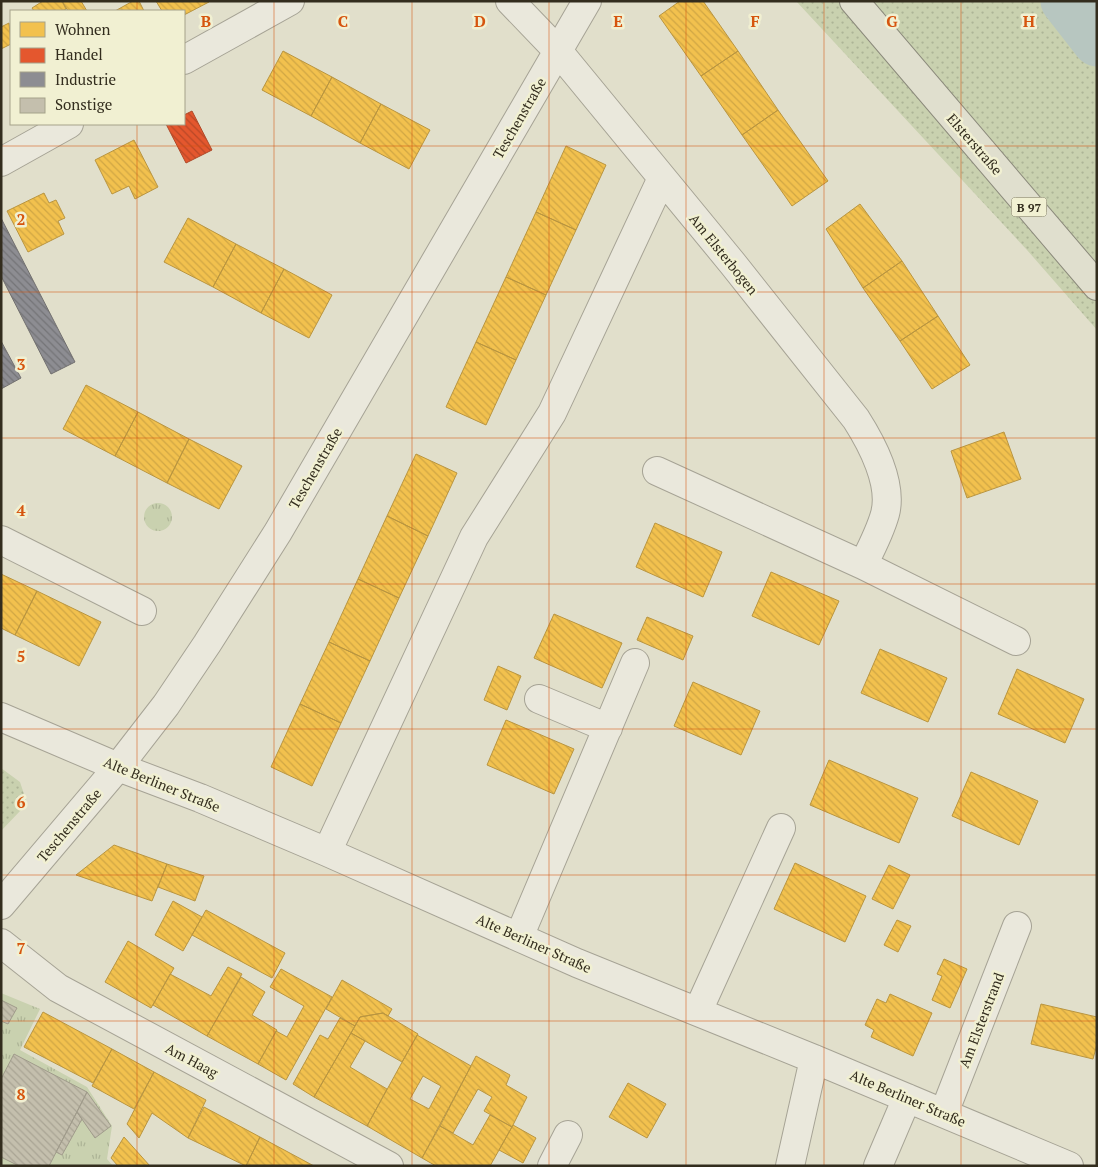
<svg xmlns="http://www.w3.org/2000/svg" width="1098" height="1167" font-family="'PT Serif',serif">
<defs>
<pattern id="grass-dots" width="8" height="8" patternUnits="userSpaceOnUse" patternTransform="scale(1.25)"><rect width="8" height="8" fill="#c9d1af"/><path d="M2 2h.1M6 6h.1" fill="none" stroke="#adb496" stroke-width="1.8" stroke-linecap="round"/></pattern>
<pattern id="park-tufts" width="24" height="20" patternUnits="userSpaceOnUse" patternTransform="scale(1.25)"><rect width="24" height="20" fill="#c9d1af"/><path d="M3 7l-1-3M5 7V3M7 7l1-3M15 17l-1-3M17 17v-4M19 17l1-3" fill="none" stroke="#adb496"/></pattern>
<pattern id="homes-back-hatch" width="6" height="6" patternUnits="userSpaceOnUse" patternTransform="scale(1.25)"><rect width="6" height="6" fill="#f2c14e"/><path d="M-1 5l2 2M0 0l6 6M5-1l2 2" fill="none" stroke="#d0a644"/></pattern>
<pattern id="shops-back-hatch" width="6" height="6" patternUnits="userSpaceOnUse" patternTransform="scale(1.25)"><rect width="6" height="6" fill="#e4572e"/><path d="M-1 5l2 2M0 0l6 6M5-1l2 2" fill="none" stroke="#b94827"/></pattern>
<pattern id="industry-back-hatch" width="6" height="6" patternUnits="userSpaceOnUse" patternTransform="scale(1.25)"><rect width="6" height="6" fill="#8d8d92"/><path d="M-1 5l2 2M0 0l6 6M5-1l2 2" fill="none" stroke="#747477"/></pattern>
<pattern id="building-back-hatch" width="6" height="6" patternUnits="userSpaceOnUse" patternTransform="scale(1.25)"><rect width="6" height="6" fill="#c4bfad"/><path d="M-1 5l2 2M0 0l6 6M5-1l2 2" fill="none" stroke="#a9a494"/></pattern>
</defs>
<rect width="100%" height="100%" fill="#e1dfcb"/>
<!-- grass -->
<path fill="url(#grass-dots)" d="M796 1H850L1097 288V330L1027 250Z
M858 1H1097V283Z
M1 768 20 782 26 800 21 810 1 831Z"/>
<!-- park -->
<path fill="url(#park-tufts)" d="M144 517a14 14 0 1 1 28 0a14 14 0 1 1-28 0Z
M1 993 40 1009 20 1050 87 1087 112 1126 107 1159 113 1166H1Z"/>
<!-- homes -->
<path fill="url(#homes-back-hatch)" stroke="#b99540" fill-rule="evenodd" d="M43 1H62L66 9 62 11H34L32 8Z
M62 1H81L87 11H68Z
M133 1H139L144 11H115Z
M156 1H209V2L184 15V11H162Z
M680 1H703L738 51 701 76 659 16Z
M9 23 11 44 1 49V27Z
M283 51 332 77 311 116 262 90Z
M738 51 778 110 742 135 701 76Z
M332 77 381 104 360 143 311 116Z
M381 104 430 130 409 169 360 143Z
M778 110 828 181 792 206 742 135Z
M134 140 158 187 135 199 129 186 112 194 95 160Z
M566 146 606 165 576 230 536 212Z
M44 193 49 203 56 200 65 218 58 221 64 234 28 252 7 211Z
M860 204 902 261 863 288 826 229Z
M536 212 576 230 546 295 506 277Z
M188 218 236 244 213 287 164 262Z
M236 244 284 269 261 313 213 287Z
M902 261 938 316 900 341 863 288Z
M284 269 332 295 309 338 261 313Z
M506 277 546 295 516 360 476 342Z
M938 316 970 365 932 389 900 341Z
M476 342 516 360 486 425 446 407Z
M86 385 138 412 115 456 63 429Z
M138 412 189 439 167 483 115 456Z
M1004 432 1021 479 967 498 951 451Z
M189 439 242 466 219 509 167 483Z
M416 454 457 473 428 536 387 516Z
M387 516 428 536 399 598 358 579Z
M655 523 722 552 703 597 636 567Z
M771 572 839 601 819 645 752 616Z
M1 574 37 591 15 635 1 628Z
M358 579 399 598 370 661 329 642Z
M37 591 101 622 79 666 15 635Z
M554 614 622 643 602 688 534 658Z
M647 617 693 636 683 660 637 640Z
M329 642 370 661 341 723 300 704Z
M880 649 947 678 928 722 861 693Z
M498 666 521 676 507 710 484 700Z
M1017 669 1084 699 1065 743 998 714Z
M693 682 760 711 741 755 674 726Z
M300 704 341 723 312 786 271 767Z
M506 720 574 749 554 794 487 765Z
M829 760 918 798 899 843 810 805Z
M971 772 1038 801 1019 845 952 816Z
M114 845 167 864 152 901 76 875Z
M795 863 866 896 845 942 774 909Z
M167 864 204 876 195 901 158 887Z
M889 865 910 875 893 909 872 899Z
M173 901 202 917 183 951 155 935Z
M206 910 285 953 272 978 192 935Z
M897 920 911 926 898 952 884 945Z
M128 941 174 968 151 1008 105 982Z
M944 959 967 969 950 1008 932 1000 942 976 937 974Z
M228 967 242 974 207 1036 153 1005 170 974 211 996Z
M281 969 332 997 286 1080 258 1064 276 1031 287 1037 304 1006 270 987Z
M241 977 265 992 252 1015 277 1030 258 1064 207 1036Z
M342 980 392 1009 388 1016 383 1013 360 1017 355 1026 326 1009Z
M890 994 932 1013 913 1056 871 1037 874 1030 865 1025 877 999 886 1003Z
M1041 1004 1097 1017V1044L1093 1059 1031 1044Z
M43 1012 112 1049 93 1083 24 1047Z
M383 1013 418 1034 402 1062 351 1033 360 1017Z
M340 1018 355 1026 314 1097 293 1084 320 1035 328 1039Z
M351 1033 365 1041 350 1067 387 1089 367 1126 314 1097Z
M417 1035 471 1066 422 1158 367 1126ZM423 1076 441 1086 429 1109 410 1099Z
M112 1049 154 1072 134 1109 92 1086Z
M476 1056 510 1075 506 1085 527 1097 512 1127 484 1111 492 1097 478 1089 453 1133 440 1126Z
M154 1072 206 1100 188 1138 152 1113 139 1138 127 1124Z
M628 1083 666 1104 647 1138 609 1117Z
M204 1107 260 1137 246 1166 188 1138Z
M490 1115 512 1127 490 1166H436L422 1158 440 1126 473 1145Z
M513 1125 536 1138 523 1163 499 1150Z
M124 1137 150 1166H118L111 1158Z
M260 1137 314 1166H246Z"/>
<!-- shops -->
<path fill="url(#shops-back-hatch)" stroke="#af4a29" d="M192 111 212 150 186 163 166 124H184V115Z"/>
<!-- industry -->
<path fill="url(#industry-back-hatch)" stroke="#72706f" d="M1 218 75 362 51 374 1 276Z
M1 341 21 378 1 389Z"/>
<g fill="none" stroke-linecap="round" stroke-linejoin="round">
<!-- river -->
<path stroke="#b7c6c0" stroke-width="49" d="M1065 1 1097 42"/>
</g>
<!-- building -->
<path fill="url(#building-back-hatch)" stroke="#a09b8b" d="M1 1000 17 1008 8 1024 1 1021Z
M14 1054 87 1092 49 1166H19L1 1157V1079Z
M87 1092 111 1126 95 1138 77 1112Z
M77 1112 82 1119 62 1155 56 1152Z"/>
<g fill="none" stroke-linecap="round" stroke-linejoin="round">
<!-- minor casing -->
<g stroke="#a6a395" stroke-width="30">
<path id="minor" d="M510 1 558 51 733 264 856 419C872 444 893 484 885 514 880 532 871 549 863 565L657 471
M184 60 290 1
M1 162 69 124
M1 540 142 611
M863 565 1016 641
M539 699 608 728
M1 717 118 767 200 798 327 852 577 963 814 1059 1069 1166
M327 852 474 537 552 413 662 178
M1 905 118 767 166 705 207 644 278 532 587 1
M519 937 635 663
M1 943 58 988 389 1166
M698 1011 781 828
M944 1113 1017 926
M552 1166 568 1135
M790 1166 814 1059
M878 1166 907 1098"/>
</g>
<!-- major casing -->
<g stroke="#8b897b" stroke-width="30">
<path id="major" d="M854 1 1097 286"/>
</g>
<!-- minor -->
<use href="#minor" stroke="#eae8dc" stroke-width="28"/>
<!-- major -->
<use href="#major" stroke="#e0dfce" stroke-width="28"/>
</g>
<!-- grid -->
<path fill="none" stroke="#d6550e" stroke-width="1" stroke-opacity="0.55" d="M137 1V11M274 1V1166M412 1V1166M549 1V1166M686 1V1166M824 1V1166M961 1V1166M137 124V1166M1 146H1097M1 292H1097M1 438H1097M1 584H1097M1 729H1097M1 875H1097M1 1021H1097"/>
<g text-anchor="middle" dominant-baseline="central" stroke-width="5" stroke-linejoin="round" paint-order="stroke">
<!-- shield labels -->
<rect fill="#f1f0d2" stroke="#6c6854" stroke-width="1" x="1011.5" y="197.5" width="35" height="19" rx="4"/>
<g font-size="12" font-weight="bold" fill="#332d1e">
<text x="1029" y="207">B 97</text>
</g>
<!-- street labels -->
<g font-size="14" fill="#332d1e" stroke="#f1f0d2">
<text transform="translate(519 118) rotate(-60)">Teschenstraße</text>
<text transform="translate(975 144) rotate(49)">Elsterstraße</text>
<text transform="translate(724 254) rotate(51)">Am Elsterbogen</text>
<text transform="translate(315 468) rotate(-60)">Teschenstraße</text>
<text transform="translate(162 784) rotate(22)">Alte Berliner Straße</text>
<text transform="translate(69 825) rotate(-50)">Teschenstraße</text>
<text transform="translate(534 943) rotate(24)">Alte Berliner Straße</text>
<text transform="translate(981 1020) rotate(-69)">Am Elsterstrand</text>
<text transform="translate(192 1060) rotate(28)">Am Haag</text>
<text transform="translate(908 1098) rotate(23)">Alte Berliner Straße</text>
</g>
</g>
<g font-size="16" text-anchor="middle" font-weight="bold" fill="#d6550e" stroke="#f1f0d2" stroke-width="5" stroke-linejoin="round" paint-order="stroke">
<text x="206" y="27">B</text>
<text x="343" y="27">C</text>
<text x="480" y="27">D</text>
<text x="618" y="27">E</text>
<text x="755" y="27">F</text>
<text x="892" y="27">G</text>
<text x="1029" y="27">H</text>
<text x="21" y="225">2</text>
<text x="21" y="370">3</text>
<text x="21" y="516">4</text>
<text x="21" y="662">5</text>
<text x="21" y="808">6</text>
<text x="21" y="954">7</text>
<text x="21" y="1100">8</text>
</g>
<!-- border -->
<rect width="1098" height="1167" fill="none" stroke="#332d1e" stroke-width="5"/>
<!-- legend -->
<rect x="10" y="10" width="175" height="115" fill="#f1f0d2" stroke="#a5a28a"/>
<rect x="20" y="22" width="25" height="15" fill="#f2c14e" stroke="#a5a28a"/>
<text x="55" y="35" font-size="15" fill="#332d1e">Wohnen</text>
<rect x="20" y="48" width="25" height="15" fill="#e4572e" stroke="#a5a28a"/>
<text x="55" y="60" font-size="15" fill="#332d1e">Handel</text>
<rect x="20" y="72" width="25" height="15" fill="#8d8d92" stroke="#a5a28a"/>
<text x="55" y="85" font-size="15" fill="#332d1e">Industrie</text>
<rect x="20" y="98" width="25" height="15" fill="#c4bfad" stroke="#a5a28a"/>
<text x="55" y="110" font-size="15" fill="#332d1e">Sonstige</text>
</svg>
